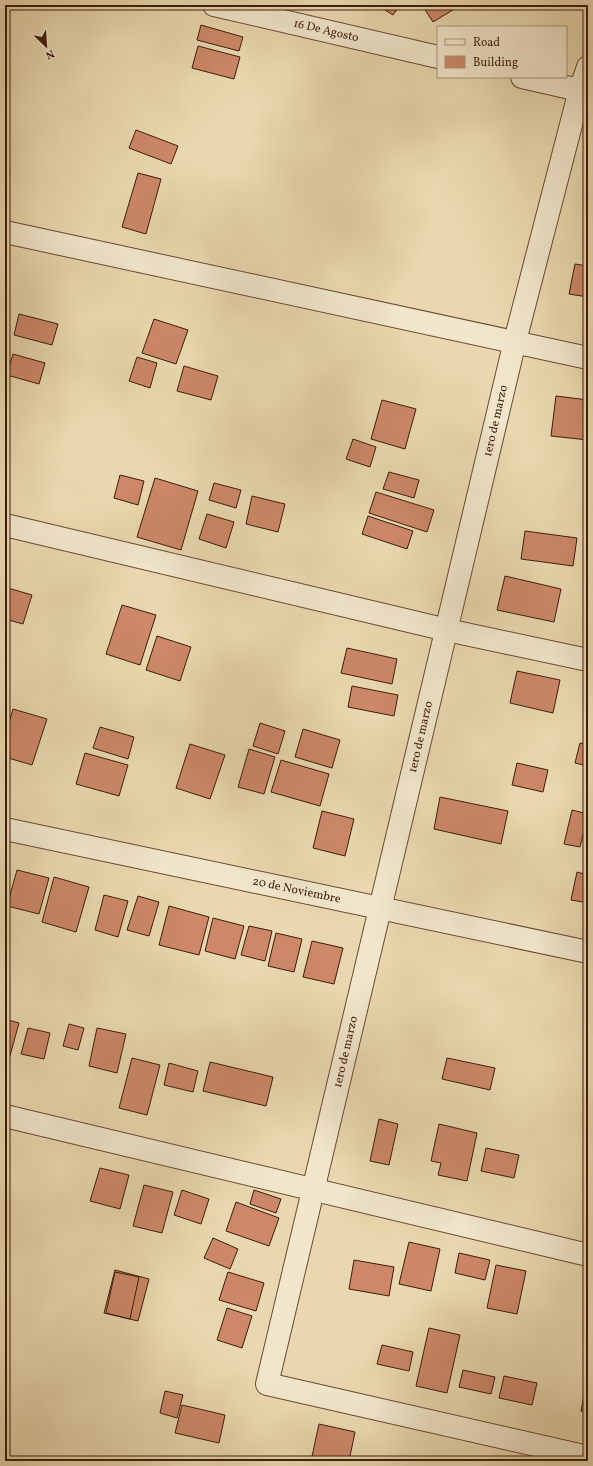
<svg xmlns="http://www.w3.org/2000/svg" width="593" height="1466" font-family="Vollkorn,serif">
<rect width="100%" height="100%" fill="#e9d8af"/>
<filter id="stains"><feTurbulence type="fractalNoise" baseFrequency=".005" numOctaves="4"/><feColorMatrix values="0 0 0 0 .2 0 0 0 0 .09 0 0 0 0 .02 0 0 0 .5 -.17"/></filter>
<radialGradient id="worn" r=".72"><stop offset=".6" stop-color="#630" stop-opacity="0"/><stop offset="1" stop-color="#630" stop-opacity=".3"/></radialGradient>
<!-- building -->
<path fill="#cc8868" stroke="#3e1c0a" d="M377 5H400L393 15Z
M422 5H461L433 22Z
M201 25 243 37 239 51 197 40Z
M198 46 240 57 234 79 192 68Z
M136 130 178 146 171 164 129 148Z
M138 173 161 179 146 234 122 227Z
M575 264 588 266V297L569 294Z
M19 314 58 324 52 345 14 335Z
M154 319 188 330 176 364 142 353Z
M13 354 45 363 39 384 7 375Z
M137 357 157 363 150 388 129 381Z
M184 366 218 376 211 400 177 391Z
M556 396 588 400V440L551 436Z
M382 400 416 409 405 449 371 439Z
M353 439 376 447 370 467 346 459Z
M389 472 419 480 414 498 383 489Z
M120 475 144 481 138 505 114 498Z
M155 478 198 491 181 550 137 537Z
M214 483 241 490 236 508 209 500Z
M376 492 434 510 427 532 369 513Z
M252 496 285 504 278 532 246 524Z
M207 514 234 522 226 548 199 539Z
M368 516 413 531 407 549 362 534Z
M525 531 577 538 573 566 521 559Z
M505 576 561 589 554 622 497 610Z
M8 588 32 595 23 624 5 619V596Z
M122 605 156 615 140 665 106 654Z
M157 636 191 647 180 681 146 670Z
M347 648 397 659 392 684 341 673Z
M517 671 560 680 553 713 510 703Z
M352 686 398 695 394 716 348 707Z
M13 709 47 719 32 765 5 757V736Z
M260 723 285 731 278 754 253 746Z
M100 727 134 737 128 759 93 748Z
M303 729 340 740 332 768 295 757Z
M580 743 588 744V766L575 763Z
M190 744 225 755 210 799 176 788Z
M249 749 275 757 264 794 238 787Z
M85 753 128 765 119 796 76 784Z
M281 760 329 774 320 806 271 792Z
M517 763 548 770 543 792 512 785Z
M440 797 508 811 501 844 434 829Z
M572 810 588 814 580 847 564 844Z
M322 811 354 819 345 856 313 848Z
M17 870 49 878 39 914 7 906Z
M577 872 588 875V903L571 900Z
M54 877 89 887 76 932 42 922Z
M104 895 128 901 118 937 95 930Z
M138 896 159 902 149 936 127 930Z
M169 906 209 917 199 955 159 945Z
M213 918 244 926 235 959 205 951Z
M249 926 272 931 265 961 241 955Z
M276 933 302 939 294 972 268 966Z
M312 941 343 948 334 984 303 977Z
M5 1019 19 1023 8 1063 5 1062Z
M69 1024 84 1028 78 1050 63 1046Z
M28 1028 50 1033 44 1059 21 1054Z
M97 1028 126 1034 117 1073 89 1066Z
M132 1058 160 1065 147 1115 119 1108Z
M447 1058 495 1068 490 1090 442 1079Z
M210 1062 273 1077 266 1106 203 1091Z
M169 1063 198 1071 193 1092 164 1085Z
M379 1119 398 1124 389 1165 370 1161Z
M439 1124 477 1133 467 1181 438 1175 441 1163 431 1161Z
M486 1148 519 1155 514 1178 481 1171Z
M100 1168 129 1175 120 1209 90 1201Z
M144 1185 173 1192 162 1233 133 1226Z
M182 1190 209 1199 201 1224 174 1215Z
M254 1190 281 1199 276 1213 250 1204Z
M236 1202 279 1218 269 1246 226 1231Z
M213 1238 238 1249 230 1269 204 1258Z
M409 1242 440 1249 431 1291 399 1284Z
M459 1253 490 1260 485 1280 455 1273Z
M354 1260 394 1267 389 1296 349 1289Z
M496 1265 526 1271 517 1314 487 1308Z
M115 1270 149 1279 138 1321 104 1313Z
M115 1272 139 1277 130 1319 106 1313Z
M228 1272 264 1283 256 1311 219 1300Z
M227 1308 252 1316 242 1348 217 1340Z
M429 1328 460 1335 447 1393 416 1386Z
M382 1345 413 1352 409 1371 377 1364Z
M463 1370 495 1377 491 1394 459 1387Z
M504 1376 537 1383 532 1405 499 1398Z
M585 1390 588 1391V1412L581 1411Z
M165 1391 183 1395 177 1418 160 1413Z
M182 1405 225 1415 219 1443 175 1433Z
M319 1424 355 1432 349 1461H311Z"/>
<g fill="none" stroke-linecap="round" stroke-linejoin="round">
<!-- street casing -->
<g stroke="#694b33" stroke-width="24">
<g id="street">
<path id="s1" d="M214 5 438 57"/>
<path d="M588 67 580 90 515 341 267 1384 588 1457"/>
<path d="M522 77 588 92"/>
<path d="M5 232 588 358"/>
<path d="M5 525 447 630 588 660"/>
<path id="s2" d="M5 829 588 952"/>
<path d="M5 1116 588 1255"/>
</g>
</g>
<!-- street -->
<use href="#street" stroke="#f1e6cb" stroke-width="22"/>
</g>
<g text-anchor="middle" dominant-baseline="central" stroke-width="3.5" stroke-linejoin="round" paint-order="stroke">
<!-- street labels -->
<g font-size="12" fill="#3e1c0a" stroke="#f1e6cb">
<text stroke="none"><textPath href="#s1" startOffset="115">16 De Agosto</textPath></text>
<text transform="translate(496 421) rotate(-77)">1ero de marzo</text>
<text transform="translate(421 737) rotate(-77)">1ero de marzo</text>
<text stroke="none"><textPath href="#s2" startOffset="298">20 de Noviembre</textPath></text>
<text transform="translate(346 1052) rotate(-77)">1ero de marzo</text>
</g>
</g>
<!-- margin -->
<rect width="593" height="1466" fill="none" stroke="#e9d8af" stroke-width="20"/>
<rect x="6" y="6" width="581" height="1454" fill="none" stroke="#3e1c0a" stroke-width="2"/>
<rect x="10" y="10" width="573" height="1446" fill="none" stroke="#3e1c0a"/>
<!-- legend -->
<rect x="437" y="26" width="130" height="52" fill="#f1e6cb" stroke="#a9957e"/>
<rect x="445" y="39" width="20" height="6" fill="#f1e6cb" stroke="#a9957e"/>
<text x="473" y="46" font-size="12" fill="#3e1c0a">Road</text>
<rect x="445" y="56" width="20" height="12" fill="#cc8868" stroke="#a9957e"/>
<text x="473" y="66" font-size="12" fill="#3e1c0a">Building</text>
<!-- north arrow -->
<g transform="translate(46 46) rotate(155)" stroke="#f1e6cb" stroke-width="3" paint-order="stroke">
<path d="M0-3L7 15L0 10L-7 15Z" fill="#3e1c0a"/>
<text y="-6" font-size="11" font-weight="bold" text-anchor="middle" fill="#3e1c0a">N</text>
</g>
<rect width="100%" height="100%" filter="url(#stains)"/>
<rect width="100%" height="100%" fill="url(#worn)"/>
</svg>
